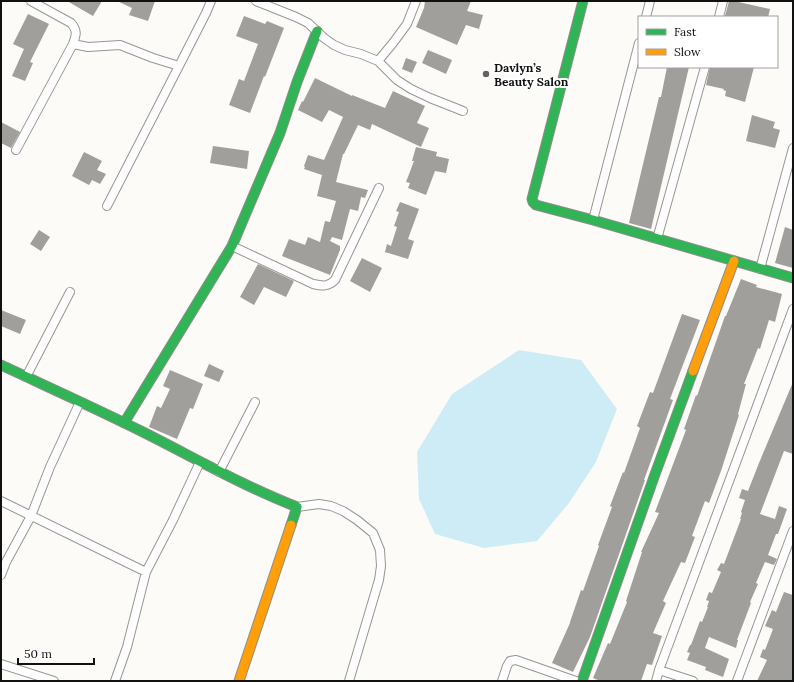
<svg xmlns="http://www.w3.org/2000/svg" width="794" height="682" font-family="Lora,serif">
<rect width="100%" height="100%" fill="#fdfbf7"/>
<!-- water -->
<path fill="#ceecf6" d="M519 350 581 360 617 409 596 462 569 503 537 541 484 548 435 534 419 499 417 452 452 394Z"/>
<!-- building -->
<path fill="#a19f9c" d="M67 1H102L93 16Z
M117 1H155L148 21 129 15 132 8Z
M425 1H471L467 11 483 15 479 29 466 25 457 45 416 27 424 8Z
M729 1H734L770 9 768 17H730L725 16Z
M28 14 49 24 30 62 33 63 25 81 12 76 24 49 13 44Z
M244 16 265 24 267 21 284 28 265 77 264 76 250 113 229 105 239 79 244 81 258 44 236 36Z
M428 50 452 60 446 74 422 63Z
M406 58 417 62 412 73 402 69Z
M667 67H689L651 229 629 223 659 97H661Z
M710 67H754L745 102 725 96 726 91 723 90 724 89 706 85Z
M315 78 352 96V95L385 108 393 91 425 106 417 123 429 128 421 147 372 124 370 130 358 125 344 154H343L336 182 368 190 365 198 361 197 358 211 350 209 342 240 332 237 330 241 340 246V250L330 275 282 256 289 239 305 245 308 237 320 242 325 221 330 222 336 201 317 196 322 175 304 169 305 167 304 166 308 155 324 160 343 117 329 110 322 122 298 110 302 101 303 102Z
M752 115 775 122 773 128 780 130 775 148 746 141Z
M1 122 20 132 11 148 1 143Z
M213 146 249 151 247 169 210 163Z
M416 147 437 152 436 156 449 159 446 173 435 171 426 195 408 188 410 183 406 182 414 161H412Z
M84 152 102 161 97 170 106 174 100 184 92 180 89 185 72 176Z
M400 202 419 209 408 239 414 241 408 259 385 252 387 244 391 246 397 227 394 226 399 212 396 211Z
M785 227 793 230V268L775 263Z
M39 230 50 237 41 251 30 244Z
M362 258 382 268 370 292 350 281Z
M258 264 294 281 286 297 264 287 254 305 240 297Z
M741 279 757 285 756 287 782 294 775 322 769 320 760 349 758 348 744 384H746L738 414 739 415 721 471 709 503 705 501 692 536 695 537 685 563 681 562 663 601 666 603 653 633 662 636 652 665 647 664 641 681H600L593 678 608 643 610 644 627 602 626 601 642 552H641L659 513 655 512 686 430 684 429 696 395 697 396 725 316H726Z
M1 310 26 320 20 334 1 326Z
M682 314 700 320 670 399 673 400 644 480H645L590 637 573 672 552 663 570 623V622L581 590 583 591 599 546 598 545 612 507 610 506 623 472 624 473 640 428 637 426 650 392 653 393Z
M209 364 224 371 219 382 204 376Z
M170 370 203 384 193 409 190 408 177 439 149 427 157 406 161 408 170 389 163 386Z
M793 382V454L784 451 760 514 775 519 779 506 787 509 778 534H776L768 555 777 559 774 565 765 562 756 583 758 584 750 602 751 603 737 640H738L736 648 709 637 705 648 729 659 723 677 705 670 706 667 687 660 690 653 687 652 690 645H691L700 621 702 622 708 607H707L709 601 706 600 709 592 712 593 721 572 717 570 721 563 724 564 741 519H740L742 513 741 512 745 500 739 498 742 489 748 491 759 463Z
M784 592 793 595V681H757L767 660 760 657 763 649 765 650 773 629 765 626 772 610 776 612Z"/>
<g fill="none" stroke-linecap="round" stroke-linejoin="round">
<!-- street casing -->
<g stroke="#979695" stroke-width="10">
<path id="street" d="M256 1 296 17 308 23 324 38 334 45 345 50 361 54 378 61 397 80 411 89 430 98 463 111
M646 17 650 1
M719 17 723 1
M73 44 88 47 120 45 153 58 179 66
M378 61 393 43 407 24 416 1
M16 150 73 44C76 35 78 31 71 23L31 1
M107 206 179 66 206 13 211 1
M593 220 639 43
M657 239 705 67
M232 246 313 284C323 286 328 287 335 280L379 188
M760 269 793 148
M26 377 70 292
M219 472 255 402
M1 501 146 572
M297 507 319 504 331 506 343 511 357 520 373 533 380 550 381 566 379 580 349 681
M1 575 6 562 31 516 50 467 80 402
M1 664 54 681
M659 670 693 681
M115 681 127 647 146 572 173 520 200 462
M502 681 507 666 510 661 516 660 576 681
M656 681 659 670 793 309
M737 681 793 531"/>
</g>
<!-- fast casing -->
<g stroke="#8e8d8b" stroke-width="11">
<path id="fast" d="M583 1 532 199 533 202 536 205 593 220 793 278
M1 365C48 387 95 408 141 431 193 457 243 486 297 507L291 525
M124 423 232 246 280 133 297 82 317 31
M582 681 654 477 693 371"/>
</g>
<!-- slow casing -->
<g stroke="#8e8d8b" stroke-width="11">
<path id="slow" d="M693 371 734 261
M239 681 291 525"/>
</g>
<!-- street -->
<use href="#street" stroke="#fffefe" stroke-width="8"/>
<!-- fast -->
<use href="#fast" stroke="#30b455" stroke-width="9"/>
<!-- slow -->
<use href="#slow" stroke="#ff9f0a" stroke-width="9"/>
</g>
<!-- markers -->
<circle fill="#646362" stroke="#fff" stroke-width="1.5" cx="486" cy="74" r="4"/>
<g text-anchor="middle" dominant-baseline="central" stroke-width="4" stroke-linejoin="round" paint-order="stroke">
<!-- poi labels -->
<g font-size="12" font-weight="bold" fill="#111" stroke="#fff" text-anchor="start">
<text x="494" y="67">Davlyn’s<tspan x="494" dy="14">Beauty Salon</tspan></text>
</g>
</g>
<!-- border -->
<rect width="794" height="682" fill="none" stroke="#111111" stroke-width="4"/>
<!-- legend -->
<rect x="638" y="16" width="140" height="52" fill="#ffffff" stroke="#a0a0a0"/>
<rect x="646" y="29" width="20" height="6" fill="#30b455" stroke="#a0a0a0"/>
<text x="674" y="36" font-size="12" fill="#111111">Fast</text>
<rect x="646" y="49" width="20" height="6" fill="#ff9f0a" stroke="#a0a0a0"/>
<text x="674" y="56" font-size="12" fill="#111111">Slow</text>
<!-- scale -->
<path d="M18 658v6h76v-6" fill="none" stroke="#111111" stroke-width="2"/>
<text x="24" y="658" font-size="12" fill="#111111" stroke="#ffffff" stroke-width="3" paint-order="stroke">50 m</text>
</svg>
